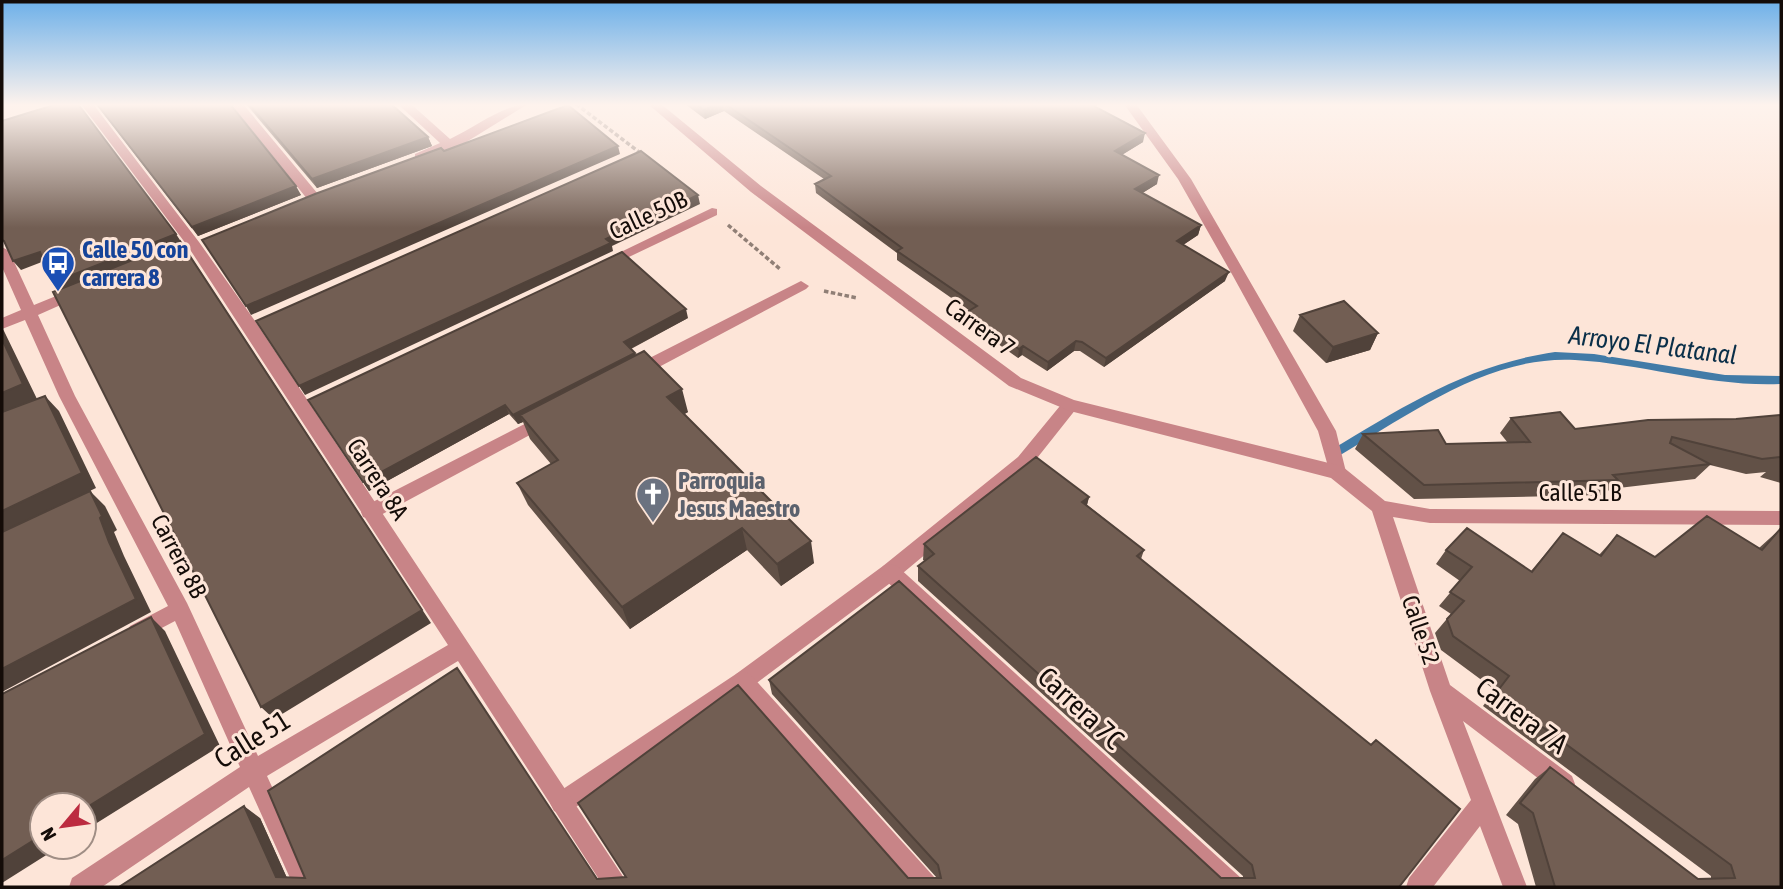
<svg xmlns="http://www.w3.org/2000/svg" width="1783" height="889" font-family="'Asap Condensed',sans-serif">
<rect width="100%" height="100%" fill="#fde5d8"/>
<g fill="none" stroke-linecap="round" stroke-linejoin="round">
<!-- stream -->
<path fill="#427ba7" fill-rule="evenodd" d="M1555 352 1594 354 1725 375 1781 376V384C1709 387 1645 364 1575 360 1488 355 1409 415 1337 457H1329L1327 454 1329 451C1405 406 1466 365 1555 352Z"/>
<!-- path -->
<path stroke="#907f76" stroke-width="3.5" stroke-dasharray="4.5 2.5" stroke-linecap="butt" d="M576 104 643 155
M728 225 780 269
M824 291 857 298"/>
<!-- lane -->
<path fill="#c88487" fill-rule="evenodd" d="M1124 104H1136L1191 179 1336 431 1346 472 1343 477H1331L1318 431 1233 276 1178 179Z
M712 208 717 209V215L610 266H600L598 263Z
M801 281 809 286 806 289 642 376H630L628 372 630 368Z
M1070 399 1078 405 1076 409 1030 467 897 578 750 688 570 811 562 814 554 811 550 803 554 795 736 674 883 566 1018 457 1064 401Z
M546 413 552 415 555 419 552 423 377 517 370 519 363 517 361 512 363 507Z"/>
<!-- street -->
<path fill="#c88487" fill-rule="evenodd" d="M81 104H93L199 242 255 321 630 887H604L458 661 267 776 318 887H294L249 787 102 887H69L72 878 240 767 175 621 137 641 130 638 127 632 130 626 168 606 59 396 25 320 2 329V318L21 310 2 267V247L9 251 34 305 78 287 86 292 83 295 38 315 75 396 187 603 258 756 448 645 189 248Z
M231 104H243L318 194V200H308Z
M398 104H411L450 139C473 128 505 104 528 104L455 149 420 161 415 160V154L440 143Z
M648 104H661L761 186 1021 378 1074 400 1337 465 1343 467 1385 501 1430 509 1781 511V525L1430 523 1393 517 1450 685 1572 776 1575 784 1572 792 1564 795 1556 792 1463 721 1527 887H1503L1480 826 1433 887H1406L1409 878 1471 800 1430 691 1372 511 1331 478 1070 411 1009 386 751 192Z
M890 564 897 566 1241 878 1244 887H1214L883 578 880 572 883 566Z
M743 671 750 674 935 878 938 887H910L736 688 732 681 736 674Z"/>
</g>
<!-- wall -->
<path fill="#625147" d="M96 104H230L301 195 198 236Z
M246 104H391L428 137 432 146 317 188Z
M685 104H1099L1095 107 1143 142 1122 155 1157 184 1142 193 1201 225 1198 235 1183 245 1225 281 1104 367 1080 351H1074L1047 371 1022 355 1018 358 967 322V312L970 311 897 260V253L816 193 815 184 824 179 724 111 705 119Z
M1300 315 1378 333 1370 350 1326 363 1293 331Z
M688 318 631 349 635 353 636 356 688 412 684 414 814 563 781 586 747 550 630 629 528 505 517 483 551 464 530 439 523 422 518 424 509 414 369 491 308 400Z
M1781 415V483L1760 477 1766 472 1746 474 1710 465 1695 479 1610 489 1604 495 1414 499 1355 449 1363 434 1446 444 1508 443 1500 433 1511 418 1575 429 1736 419Z
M1089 497 1087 505 1144 550 1141 559 1399 887H119L260 818 287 878 597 879 937 878 772 694 769 680 1221 878H1243V876L918 581V566L925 561 923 560 924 544Z
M1781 528V887H1536L1518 824 1506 815 1535 779 1550 767 1698 879H1711V876L1483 706 1495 690 1441 650 1435 633 1451 614 1439 606 1460 581 1436 564 1446 550 1531 571 1563 533 1599 555 1617 535 1655 557 1759 548Z"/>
<!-- shaded-wall -->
<path fill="#50423a" d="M718 104H722L724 111 705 119 704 110Z
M1145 133 1143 142 1113 160 1115 151Z
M428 137 432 146 317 188 312 179Z
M618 146 620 154 251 315 246 306Z
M1159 175 1157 184 1133 199 1135 189Z
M296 186 301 195 198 236 192 227Z
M698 195 700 204 612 246 613 251 305 395 299 386Z
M1201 225 1198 235 1174 251 1177 241Z
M176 234 431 623 274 719 261 707 59 292 52 283Z
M40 252 47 260 21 270 13 261Z
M1229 272 1225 281 1104 367 1106 358Z
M686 309 688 318 626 351 624 342Z
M2 328 4 331 37 399 2 414Z
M1378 333 1370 350 1326 363 1333 347Z
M1076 341 1074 351 1047 371 1048 362Z
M1023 346 1022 355 1018 358 1019 349Z
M635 353 638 362 520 415 523 422 518 424 513 415Z
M682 389 688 412 673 421 667 397Z
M45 396 59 411 96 488 2 533V511Z
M505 405 509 414 369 491 363 482Z
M90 491 105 506 117 530 114 532 124 556 151 612 2 692V669L109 542Z
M1089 497 1085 512 1082 502Z
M742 528 747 550 630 629 622 607Z
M811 541 814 563 781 586 777 564Z
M151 617 165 631 220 746 84 831V809Z
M244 806 260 818 291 887 276 877Z
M42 835V847H59L2 883V860Z"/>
<!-- building -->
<path fill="#725e53" stroke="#50423a" stroke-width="2" d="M57 104H78L176 234 52 283 40 252 13 261 4 241 2 240V121Z
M97 104H230L296 186 192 227Z
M249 104H391L428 137 312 179Z
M696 104H718L704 110Z
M725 104H1090L1145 133 1115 151 1159 175 1135 189 1201 225 1177 241 1229 272 1106 358 1082 342 1076 341 1048 362 1023 346 1019 349 967 312 977 306 897 251 902 248 815 184 831 176Z
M568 105 618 146 246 306 202 240 315 194 441 148 444 151Z
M641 151 698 195 606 239 611 243 299 386 256 321Z
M180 241 422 610 261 707 53 292Z
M622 252 686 309 624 342 635 353 513 415 505 405 363 482 308 400Z
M1344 301 1378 333 1333 347 1300 315Z
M2 339 23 384 2 393Z
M644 351 682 389 667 397 811 541 777 564 742 528 622 607 517 483 558 460 520 415Z
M45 396 82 473 2 511V412Z
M1560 412 1575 429 1648 420 1736 419 1781 415V457L1762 459 1672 437 1670 443 1710 464 1613 475 1618 480 1424 485 1363 434 1438 430 1446 444 1530 442 1511 418Z
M1036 457 1089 497 1082 502 1144 550 1137 556 1371 745 1376 740 1460 809 1399 887H119L244 806 276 877 305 878 268 791 457 668 597 879 626 877 578 803 738 685 908 878H941L938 865 769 680 899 581 1221 878H1255L1252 865 918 566 934 554 924 544Z
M90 491 102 516 100 518 109 542 136 599 2 669V532Z
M1707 516 1762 550 1781 528V887H1555L1533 813 1520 803 1550 767 1698 879 1735 878 1731 865 1496 693 1509 676 1453 636 1447 619 1464 601 1450 592 1472 567 1446 550 1467 528 1532 572 1563 533 1601 556 1617 535 1655 557Z
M151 617 205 734 84 809V805H42V835L2 860V694Z"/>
<!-- sky -->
<linearGradient id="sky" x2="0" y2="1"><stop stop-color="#6db0e9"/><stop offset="0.46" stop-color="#fef3ed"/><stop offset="1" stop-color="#fef3ed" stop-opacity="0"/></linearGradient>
<rect width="1783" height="228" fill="url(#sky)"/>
<!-- icons -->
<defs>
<g id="bus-pin" transform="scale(1.75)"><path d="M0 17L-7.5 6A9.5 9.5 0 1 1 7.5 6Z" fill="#1a4fb4" stroke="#fde5d8"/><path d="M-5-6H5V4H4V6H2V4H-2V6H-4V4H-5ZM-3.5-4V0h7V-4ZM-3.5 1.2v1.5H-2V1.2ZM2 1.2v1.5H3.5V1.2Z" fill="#fff"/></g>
<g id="church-pin" transform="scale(1.75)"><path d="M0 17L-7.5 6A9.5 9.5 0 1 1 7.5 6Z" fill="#6b7280" stroke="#fde5d8"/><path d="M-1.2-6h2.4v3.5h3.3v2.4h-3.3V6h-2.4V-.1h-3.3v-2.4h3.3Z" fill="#fff"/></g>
</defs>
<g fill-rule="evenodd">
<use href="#bus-pin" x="58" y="263"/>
<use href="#church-pin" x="653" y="494"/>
</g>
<g text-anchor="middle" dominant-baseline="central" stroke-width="6" stroke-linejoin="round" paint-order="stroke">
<!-- street labels -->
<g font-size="24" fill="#140c08" stroke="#fde5d8">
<text transform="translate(648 215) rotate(-25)">Calle 50B</text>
<text transform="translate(980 327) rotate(36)">Carrera 7</text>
<text transform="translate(378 479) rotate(57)">Carrera 8A</text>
<text x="1580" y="492">Calle 51B</text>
<text transform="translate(179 556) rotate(62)">Carrera 8B</text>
<text transform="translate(1421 630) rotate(71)">Calle 52</text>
</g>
<!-- transit labels -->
<g font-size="24" font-weight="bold" fill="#164399" stroke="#fde5d8" text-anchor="start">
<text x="82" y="249">Calle 50 con<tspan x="82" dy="28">carrera 8</tspan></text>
</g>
<!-- worship labels -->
<g font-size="24" font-weight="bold" fill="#5b616d" stroke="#fde5d8" text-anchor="start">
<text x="678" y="480">Parroquia<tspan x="678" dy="28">Jesus Maestro</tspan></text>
</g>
<!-- water labels -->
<g font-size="26" font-style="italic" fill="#0a2f49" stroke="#fde5d8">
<text transform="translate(1653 345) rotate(7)">Arroyo El Platanal</text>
</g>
<!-- near-street labels -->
<g font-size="28" fill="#140c08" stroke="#fde5d8">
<text transform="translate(1081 708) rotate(43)">Carrera 7C</text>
<text transform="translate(1522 715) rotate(37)">Carrera 7A</text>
<text transform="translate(252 739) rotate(-32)">Calle 51</text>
</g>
</g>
<!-- border -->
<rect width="1783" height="889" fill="none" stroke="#140c08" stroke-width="7"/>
<!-- north arrow -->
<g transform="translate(63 826) rotate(241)"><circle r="33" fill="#fde5d8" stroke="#a08e85" stroke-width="2"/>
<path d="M0-5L12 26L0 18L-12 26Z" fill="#bc2b40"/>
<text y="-10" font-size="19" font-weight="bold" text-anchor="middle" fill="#140c08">N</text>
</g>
</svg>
